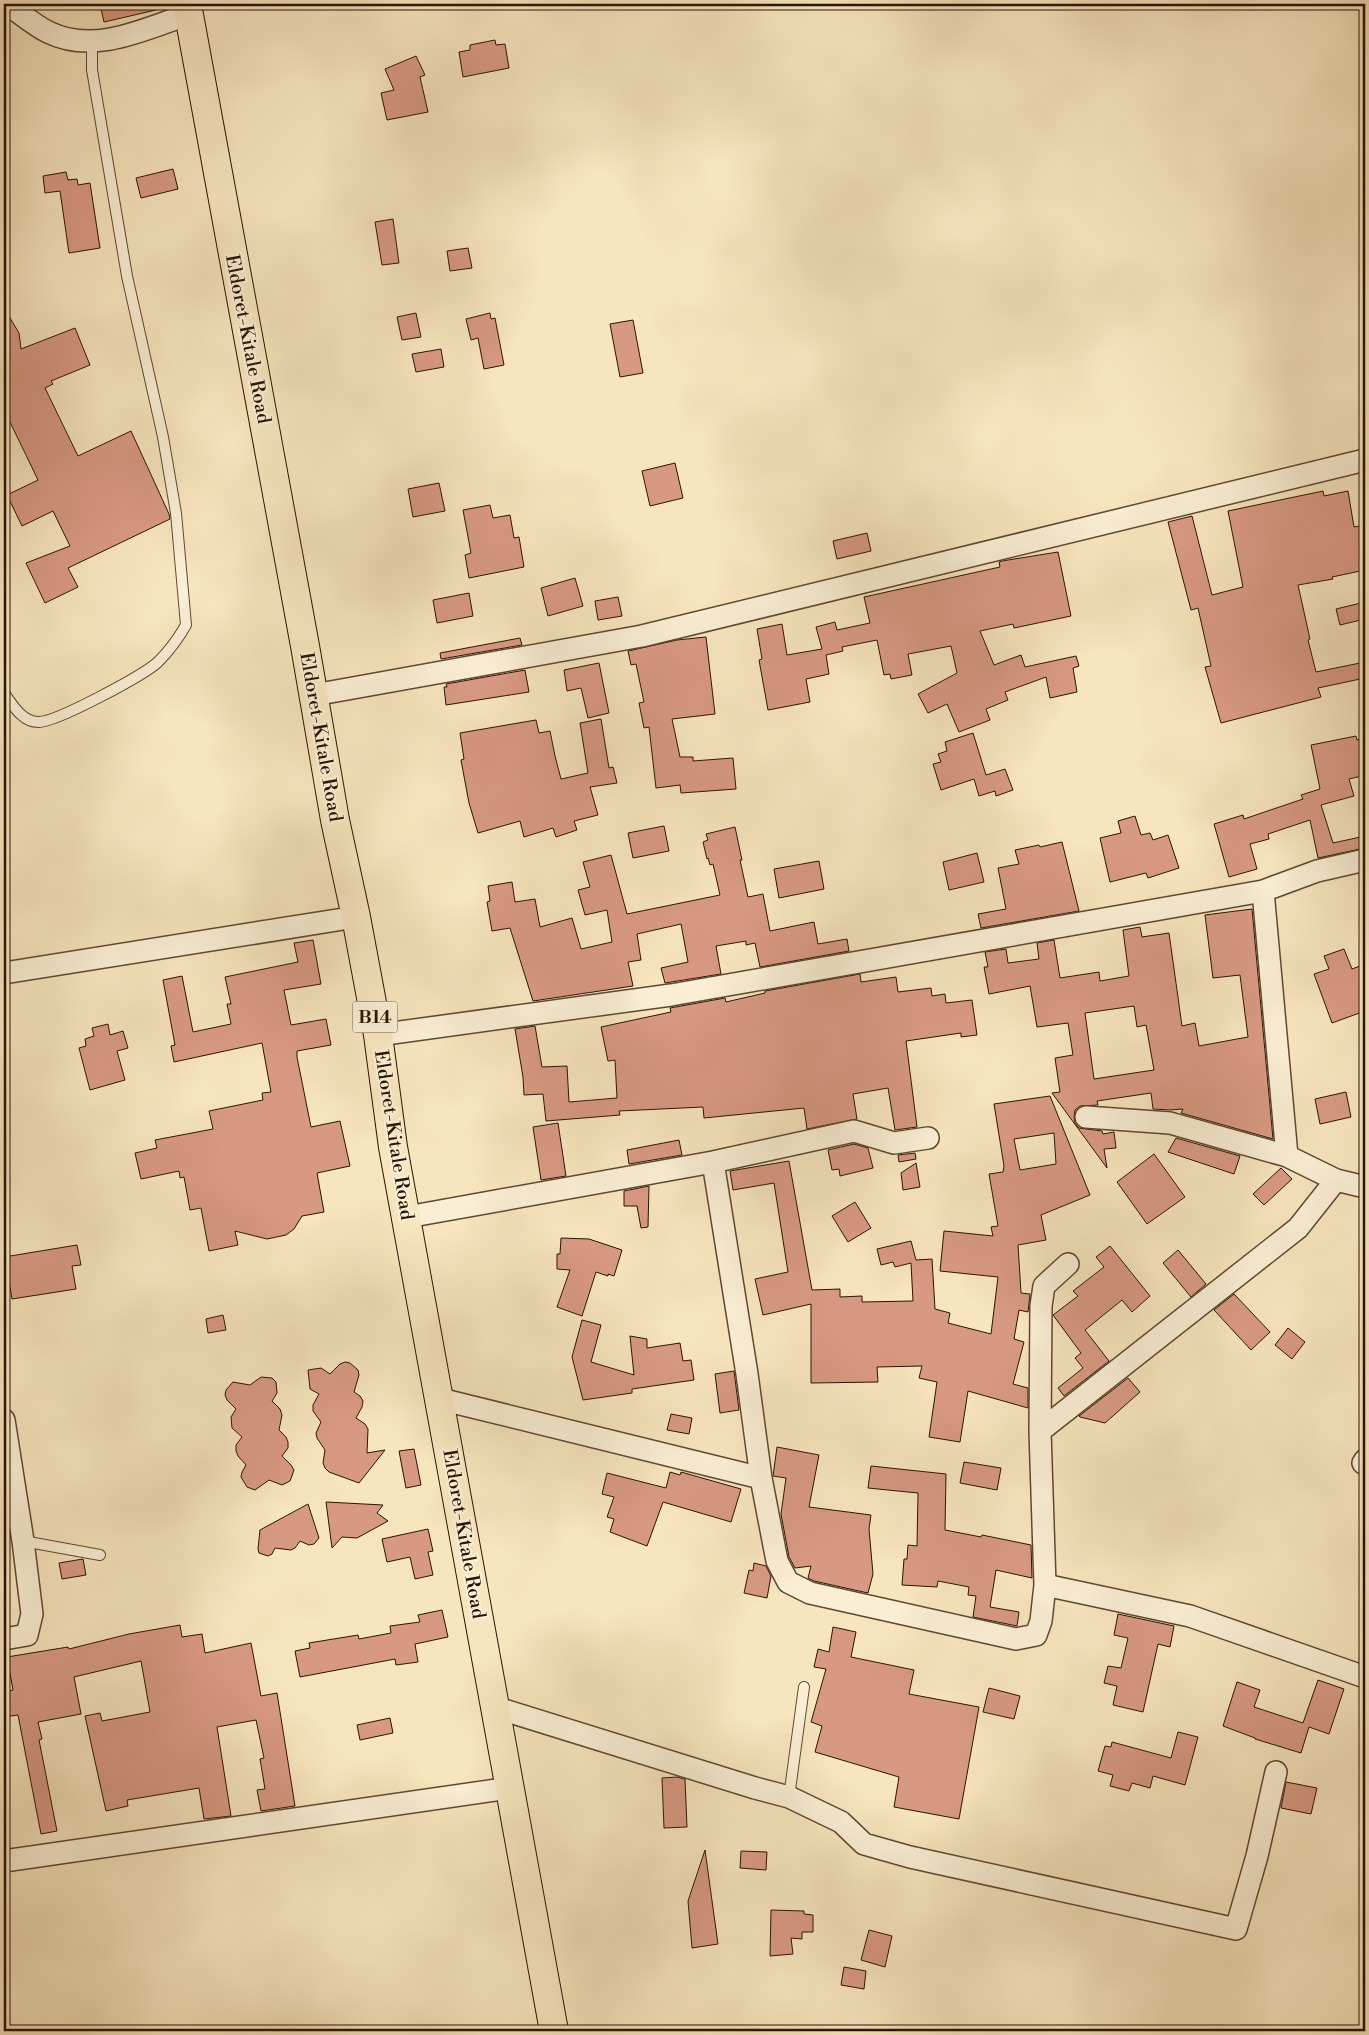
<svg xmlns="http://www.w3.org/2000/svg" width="1369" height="2035" font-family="'Libre Bodoni',serif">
<rect width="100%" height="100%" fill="#f7e5bd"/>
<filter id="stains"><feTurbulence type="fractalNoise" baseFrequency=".004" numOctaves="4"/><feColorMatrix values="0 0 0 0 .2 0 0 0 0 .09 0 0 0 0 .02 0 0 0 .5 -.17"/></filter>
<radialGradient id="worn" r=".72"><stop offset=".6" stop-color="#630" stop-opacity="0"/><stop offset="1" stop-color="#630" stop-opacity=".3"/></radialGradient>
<!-- building -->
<path fill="#d89982" stroke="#2b1303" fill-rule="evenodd" d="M100 4H155L156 10 104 22Z
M495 40 496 45 505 44 509 68 463 77 459 52 470 50V45Z
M416 56 425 75 420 77 428 112 387 120 381 93 394 90 385 69Z
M173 169 178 189 141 198 136 178Z
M66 172 68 180 77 179 78 185 90 183 100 248 69 253 60 191 45 193 43 176Z
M393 219 399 263 382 265 375 222Z
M468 248 472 268 450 271 447 251Z
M4 308 19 333 21 349 75 328 90 365 51 381 53 384 45 388 78 456 131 431 169 514 170 519 68 568 78 587 45 603 26 563 70 546 53 511 22 526 7 495 38 480 9 420 4 422Z
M416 313 421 337 402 340 397 317Z
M490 313 491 319 495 318 504 365 484 369 478 338 471 340 466 319Z
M633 320 643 373 620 377 610 324Z
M441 349 444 367 416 372 412 354Z
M675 463 683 498 650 506 642 471Z
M439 483 445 511 413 517 408 489Z
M1323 491 1324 496 1348 491 1354 527 1365 525V570L1332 577 1333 579 1298 585 1310 639 1308 640 1316 672 1365 662V678L1318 688 1321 697 1221 723 1205 667 1211 666 1198 608 1191 610 1168 522 1192 516 1212 595 1243 587 1228 511Z
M490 505 493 518 510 515 514 538 519 537 524 567 469 578 465 555 471 553 463 510Z
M867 533 871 551 837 559 833 541Z
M1058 552 1071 616 1014 628 1013 624 980 631 994 665 1021 655 1025 667 1076 656 1079 666 1073 668 1077 692 1050 698 1046 677 1005 692 1008 700 986 709 990 720 959 732 947 704 928 713 918 694 957 673 951 646 908 654 912 675 891 679 890 674 884 675 877 640 842 647 843 651 826 655 829 674 806 679 810 702 768 710 759 660 762 659 757 629 782 624 787 655 822 649 816 627 835 622 837 630 870 623 864 597 1000 567 999 562 1002 561Z
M575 578 583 606 548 616 541 588Z
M469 593 473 616 437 623 433 600Z
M618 597 622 616 598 620 595 601Z
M1365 602V619L1340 625 1336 609Z
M706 637 715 714 672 719 680 757H693V761L733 758 736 789 681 793 680 785 656 788 649 727 644 728 639 703 644 702 636 664 631 665 628 651 677 640Z
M520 638 522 645 441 659 440 653Z
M599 663 609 713 588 718 581 688 567 691 564 670Z
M525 670 529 692 446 705 444 687H447L446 684Z
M601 719 609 768 613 767 617 783 590 787 598 815 574 821 577 830 556 837 553 828 524 837 520 821 478 833 469 803 461 760 464 759 460 733 536 720 539 733 550 731 555 756 561 779 588 773 580 723Z
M973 733 986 775 1005 769 1013 790 996 796 995 791 979 796 974 779 941 790 933 764 941 762 938 754 947 751 945 742Z
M1356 736 1357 740 1365 738V770L1361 771 1362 776 1349 779 1354 796 1321 805 1333 843 1365 836V848L1318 858 1310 820 1268 834 1269 839 1250 844 1257 869 1229 877 1214 824 1243 815 1244 819 1303 799 1301 795 1320 789 1311 745Z
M1135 816 1141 835 1150 833 1153 840 1168 835 1179 868 1148 878 1146 873 1110 882 1100 838 1121 833 1118 821Z
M664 826 669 851 633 858 628 833Z
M735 827 742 860H740L748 897 763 894 770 931 814 922 818 944 847 939 849 951 760 967 755 943 746 945V941L716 946 721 974 665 983 661 968 688 962 681 924 637 934 641 960 628 962 633 986 533 1001 510 928 492 931 487 902 490 901 488 886 512 882 515 902 535 899 540 927 572 918 581 949 612 942 607 910 585 915 578 890 590 887 583 862 611 855 627 914 720 895 713 864 710 865 708 858 707 859 703 842 708 840 706 834Z
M1062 842 1079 911 981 928 978 914 1006 909 998 868 1019 864 1015 850 1039 845 1040 847Z
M977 853 984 882 949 890 943 862Z
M819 861 824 889 779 898 774 869Z
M1252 909 1273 1139 1181 1113 1183 1109 1170 1110 1153 1109 1151 1093 1097 1101 1098 1105 1080 1106 1075 1110 1074 1117 1075 1123 1079 1128 1102 1131 1103 1134 1114 1132 1116 1148 1104 1149 1107 1168 1052 1093 1060 1092 1055 1058 1073 1055 1068 1023 1037 1027 1030 986 989 994 984 967H988L985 952 1006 949 1008 963 1039 959 1037 943 1054 940 1060 978 1099 972 1100 981 1129 976 1123 930 1140 927 1142 937 1169 933 1182 1026 1195 1023 1199 1046 1248 1037 1240 975 1213 978 1205 915ZM1134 1006 1137 1027 1146 1025 1154 1070 1094 1079 1085 1013Z
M313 940 321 984 284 990 291 1025 326 1019 331 1045 297 1051V1057L311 1127 340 1121 350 1166 317 1173 324 1212 302 1216 294 1229 286 1235 267 1239 235 1231 238 1245 209 1251 201 1208 190 1210 184 1177 180 1178 179 1171 141 1179 135 1153 157 1148 155 1140 213 1129 209 1111 263 1100 262 1093 271 1092 262 1043 174 1062 171 1046 175 1045 163 980 182 976 193 1032 231 1024 227 1004H231L225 977 298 962 294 943Z
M1344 949 1352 969 1365 964V1011L1332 1023 1314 974 1329 969 1324 956Z
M860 974 861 982 896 977 898 992 931 988 932 996 945 994 946 1003 972 1000 977 1035 961 1037V1033L906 1041 917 1127 895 1130 888 1088 853 1094 857 1119 807 1129 804 1108 704 1118 703 1107 619 1111 620 1115 546 1121 543 1094 524 1095 523 1077 515 1029 535 1026 542 1067 567 1066 569 1102 617 1098 615 1060 608 1061 601 1027 671 1012 670 1008 725 998 726 1002 765 993V991Z
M108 1024 110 1035 123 1031 128 1048 117 1051 125 1080 90 1090 79 1048 86 1046 85 1039 94 1036 92 1028Z
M1346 1092 1351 1117 1320 1124 1315 1099Z
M1050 1096 1090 1195 1041 1215 1046 1240 1018 1245 1021 1293 1030 1294 1028 1312 1019 1310 1014 1339 1024 1342 1013 1384 1028 1388V1408L968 1391 960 1442 929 1437 937 1382 919 1378 922 1366 877 1367 878 1382 811 1383V1304L763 1315 755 1279 788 1272 774 1183 733 1190 730 1171 789 1161 812 1290 840 1289V1297L862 1296V1302L913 1301 911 1263 895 1267 893 1262 881 1265 877 1249 911 1241 916 1260 932 1259 935 1309 950 1313 948 1323 991 1334 998 1277 940 1271 944 1231 993 1236 991 1227 998 1226 989 1174 1003 1172 1004 1166 994 1104ZM1054 1133 1056 1164 1020 1170 1014 1139Z
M558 1123 566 1176 541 1180 533 1127Z
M1176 1138 1240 1156 1234 1174 1168 1152Z
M679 1140 682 1155 629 1164 627 1150Z
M854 1144 868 1148 873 1168 840 1176 839 1169 832 1170 828 1150Z
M915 1153 916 1159 899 1162 898 1155Z
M1154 1154 1185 1197 1147 1224 1117 1182Z
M916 1163 920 1187 903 1190 901 1173Z
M1281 1168 1292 1179 1264 1205 1253 1194Z
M649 1186 648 1227 641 1228 637 1206H624V1191Z
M855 1202 871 1228 848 1242 832 1216Z
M561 1238 589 1239 622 1250 614 1276 608 1274V1276L596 1272 582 1316 557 1307 570 1270 557 1269V1254H560Z
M77 1245 81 1265 72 1266 76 1289 12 1299 8 1276 4 1277V1257Z
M1110 1246 1150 1296 1132 1312 1122 1300 1085 1330 1109 1361 1064 1396 1058 1388 1083 1368 1075 1358 1081 1353 1053 1315 1078 1296 1073 1291 1104 1267 1096 1257Z
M1178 1250 1206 1284 1191 1297 1163 1263Z
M1234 1294 1270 1332 1251 1350 1214 1310Z
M223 1315 226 1330 208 1333 206 1319Z
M582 1320 601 1325 591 1362 634 1375 630 1336 647 1339V1348L680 1343 683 1361 691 1360 694 1380 632 1389V1393L583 1400 572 1357Z
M1288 1328 1305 1342 1292 1359 1275 1345Z
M345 1362 350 1363 358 1370 359 1375 354 1392 360 1396 363 1401 362 1407 356 1418 365 1424 368 1429 367 1453 385 1450 359 1483 329 1472 325 1468 323 1463 325 1450 317 1438 316 1433 321 1422 313 1411V1405L319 1394 310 1389 308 1370 321 1368 330 1374 340 1364Z
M734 1371 739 1410 720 1413 715 1374Z
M261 1377 272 1378 276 1382 277 1393 272 1401 280 1409 282 1415 279 1430 286 1437 288 1442V1448L282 1456 291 1465 294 1470 290 1481 282 1485 269 1480 255 1490 247 1487 241 1477 242 1472 246 1465 238 1456 236 1451V1445L242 1437 232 1428 231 1417 236 1409 227 1400 225 1395 226 1390 233 1382 250 1385Z
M1128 1378 1140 1392 1105 1423 1080 1417 1079 1416Z
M671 1414 692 1418 689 1434 667 1430Z
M777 1447 819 1455 809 1507 871 1515 869 1529 873 1574 868 1593 814 1581 808 1578 811 1566 795 1568 789 1557 781 1514 786 1478 773 1476Z
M414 1449 421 1485 406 1488 399 1451Z
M964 1462 1001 1468 997 1490 960 1483Z
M871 1466 946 1474 945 1530 981 1537 982 1535 1031 1545 1032 1578 996 1570 990 1607 1019 1612 1017 1626 973 1617 976 1596 968 1595 969 1587 938 1581 937 1587 902 1585 904 1559H907L908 1545 917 1546 918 1493 868 1488Z
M670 1472 680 1475 681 1472 741 1489 731 1522 663 1502 647 1546 610 1532 614 1519 607 1517 614 1497 602 1494 607 1473 666 1488Z
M326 1502 383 1505 377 1513 388 1521 357 1538 342 1537 332 1548Z
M308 1504 319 1538 314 1544 309 1545 300 1541 295 1548 291 1550 275 1548 272 1554 268 1556 259 1553 258 1549 260 1530Z
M428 1529 433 1551 428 1552 433 1575 415 1579 410 1557 387 1562 382 1539Z
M83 1559 86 1575 62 1579 59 1563Z
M754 1563 766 1566 771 1576 767 1598 744 1593 749 1570 753 1571Z
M442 1610 448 1637 415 1644 418 1662 396 1665 395 1659 300 1677 295 1651 310 1648 309 1643 358 1635 359 1639 391 1633 390 1626 420 1622 418 1615Z
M1118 1614 1174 1626 1170 1647 1158 1644 1143 1712 1113 1705 1117 1686 1104 1683 1108 1666 1121 1668 1128 1638 1114 1635Z
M180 1625 182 1637 202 1634 205 1653 251 1643 261 1696 277 1693 295 1806 261 1811 257 1790 265 1789 260 1759 264 1758 256 1720 217 1727 231 1816 204 1819 199 1788 127 1800 128 1806 106 1811 85 1716 100 1713 102 1721 150 1712 141 1661 74 1677 81 1714 38 1722 42 1739 39 1740 57 1831 41 1834 18 1715 4 1717V1692L13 1690 7 1657 68 1647 69 1649 129 1634Z
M833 1627 856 1632 851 1657 914 1670 909 1694 979 1707 959 1819 894 1807 899 1777 815 1752 822 1726 811 1722 826 1669 814 1667 818 1649 829 1652Z
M1318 1680 1344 1689 1329 1734 1309 1727 1301 1753 1255 1739V1738L1223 1726 1237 1682 1260 1690 1254 1707 1303 1723Z
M989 1688 1020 1696 1014 1719 983 1712Z
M390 1718 393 1733 360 1740 357 1725Z
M1178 1732 1198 1737 1185 1785 1153 1776 1150 1788 1132 1783 1129 1791 1110 1786 1113 1775 1098 1771 1105 1746 1111 1747 1112 1742 1171 1758Z
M677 1777 685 1779 687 1827 664 1828 662 1778Z
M1286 1782 1317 1788 1311 1814 1281 1808Z
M705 1850 718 1944 692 1948 688 1901Z
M741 1851 767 1852 766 1870 740 1868Z
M771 1910 804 1911V1914L813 1915V1932H802V1939L791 1938 793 1954 770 1956Z
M869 1930 892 1936 885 1967 861 1960Z
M844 1967 866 1971 864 1989 841 1985Z"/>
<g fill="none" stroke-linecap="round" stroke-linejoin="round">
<!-- service casing -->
<g stroke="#5e4832" stroke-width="12">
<path id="service" d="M4 693C12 704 22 722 38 722 55 723 144 675 158 662 169 651 178 639 186 625L176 513 163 437 127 276 92 70V41
M23 1541 100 1555
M789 1797 804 1687"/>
</g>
<!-- minor casing -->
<g stroke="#5e4832" stroke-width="24">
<path id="minor" d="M7 4C20 13 34 25 48 32 94 55 145 29 189 14
M314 695 642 636 1365 460
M1263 891 1287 1156 1336 1180
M4 973 356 917
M378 1035 671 995 1263 891 1317 871 1365 860
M1086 1117 1170 1123 1287 1156
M713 1162 747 1374 761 1478 777 1561 788 1582 810 1593 1016 1639 1036 1635 1041 1621 1045 1585 1040 1431 1041 1306 1044 1286 1068 1264
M407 1217 713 1162 854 1131 894 1143 928 1138
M440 1399 761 1478
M4 1420 23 1541 32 1614 27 1635 4 1639
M1040 1431 1298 1228 1336 1180 1365 1187
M1363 1463 1365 1460
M1045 1585 1190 1616 1365 1677
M494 1707 755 1788 789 1797 841 1822 864 1844 910 1857 1236 1929 1257 1856 1276 1772
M4 1861 510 1788"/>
</g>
<!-- trunk casing -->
<g stroke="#2b1303" stroke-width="30">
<path id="trunk" d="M187 4 305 646 335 820 356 917 378 1035 393 1147 554 2031"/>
</g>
<!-- service -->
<use href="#service" stroke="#faeed4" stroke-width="10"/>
<!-- minor -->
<use href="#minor" stroke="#faeed4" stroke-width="21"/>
<!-- trunk -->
<use href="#trunk" stroke="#f7e5bd" stroke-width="28"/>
</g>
<g text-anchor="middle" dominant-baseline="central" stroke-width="4.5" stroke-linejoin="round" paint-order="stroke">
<!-- shield labels -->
<rect fill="#faeed4" stroke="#695542" stroke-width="1" x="352.5" y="1001.5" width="45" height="31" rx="4"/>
<g font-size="18" font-weight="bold" fill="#2b1303">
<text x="375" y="1017">B14</text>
</g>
<!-- street labels -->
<g font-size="19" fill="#2b1303" stroke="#faeed4">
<text transform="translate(248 339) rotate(79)">Eldoret-Kitale Road</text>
<text transform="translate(321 737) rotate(80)">Eldoret-Kitale Road</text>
<text transform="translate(394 1135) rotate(81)">Eldoret-Kitale Road</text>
<text transform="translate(464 1534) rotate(80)">Eldoret-Kitale Road</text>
</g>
</g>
<!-- margin -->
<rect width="1369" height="2035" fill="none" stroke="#f7e5bd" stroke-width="20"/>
<rect x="5" y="5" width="1359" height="2025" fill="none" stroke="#2b1303" stroke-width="2.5"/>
<rect x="10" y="10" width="1349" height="2015" fill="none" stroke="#2b1303"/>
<rect width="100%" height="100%" filter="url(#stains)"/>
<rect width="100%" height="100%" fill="url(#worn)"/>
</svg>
